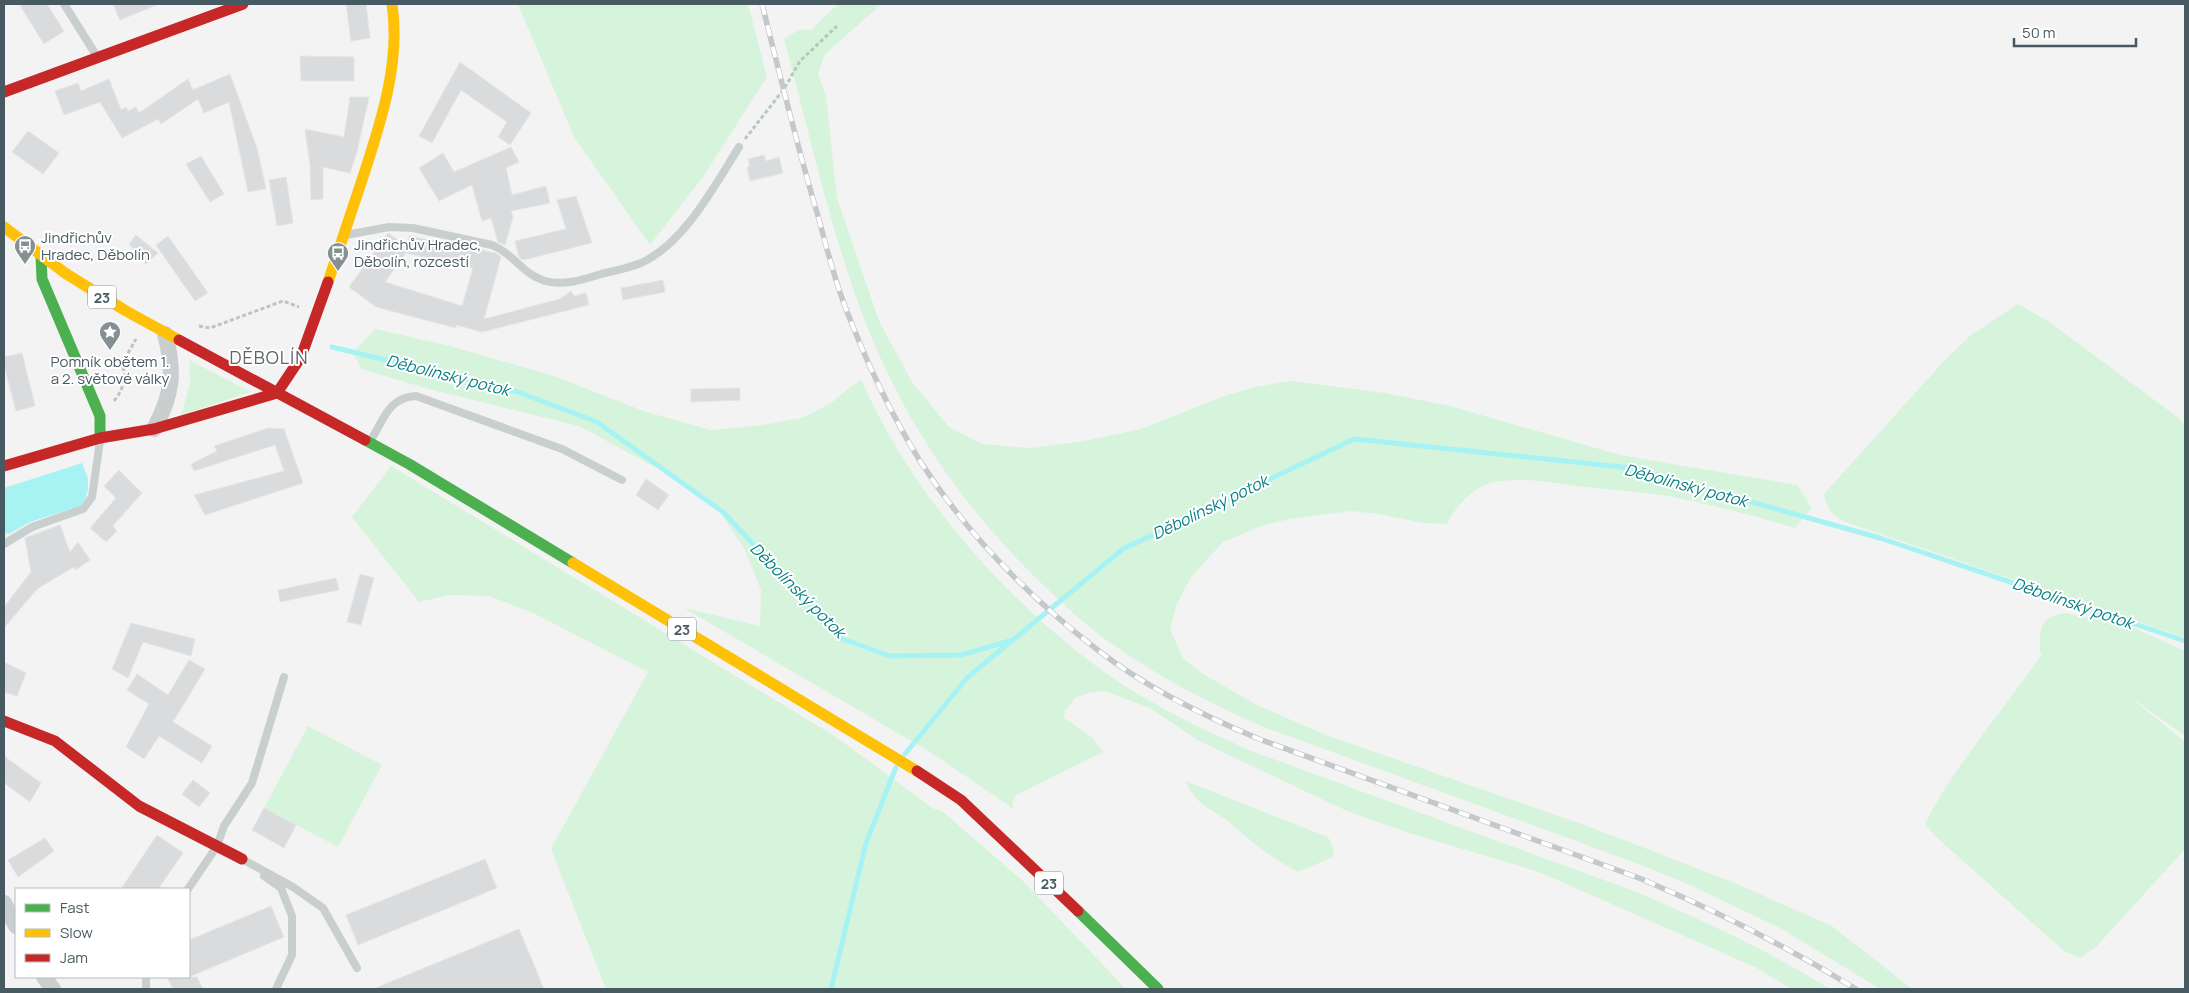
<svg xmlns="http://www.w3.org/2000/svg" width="2189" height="993" font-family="Manrope,sans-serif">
<rect width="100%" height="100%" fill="#f3f3f3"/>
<!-- green -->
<path fill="#d6f4db" d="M518 4H748L767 77 703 177 650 245 574 137Z
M838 4H882L825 54 818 74 826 97 837 198 879 321 912 382 949 427 982 444 1032 448 1084 441 1141 429 1221 397 1255 387 1291 381 1385 393 1450 406 1620 455 1797 485 1812 508 1795 528C1755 516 1714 505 1673 497 1644 492 1614 490 1585 487 1555 483 1521 476 1490 483 1473 488 1454 508 1447 524L1423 523 1379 514 1351 511 1289 519 1261 526 1223 542 1191 577 1177 604 1170 629 1183 658 1203 674 1257 705 1326 735 1590 827 1730 881 1832 926 1912 989H1880L1782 929 1692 886 1644 866 1264 727C1210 704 1157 676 1109 642 1084 624 1061 602 1039 581 954 498 894 406 855 294 826 211 807 124 784 39L800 29 811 30Z
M2018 304 2051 323 2180 419 2185 426V638L1848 523C1833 517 1827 510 1824 494L1944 361 1970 336Z
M375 329 450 346 557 377 646 412 711 430 755 426 802 418 831 403 861 379C908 488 997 591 1092 663 1141 700 1198 728 1254 752L1634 891C1702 920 1768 950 1830 989H1791L1757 968 1539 872 1409 833 1347 811 1199 741 1150 708 1118 696 1104 691 1089 693 1075 698 1065 711 1064 718 1093 738 1103 752 1016 795 1012 803 1014 809 930 752 684 608 760 626 761 590 744 548 717 508 675 478 579 426 432 390 361 369 353 352Z
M189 360 251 392 181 415 190 384Z
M391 466 836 737 934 809 942 811 1024 882 1126 989H606L551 849 648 672 533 613 489 596 449 595 419 602 352 517Z
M2066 613 2132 627 2185 651V736L2129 696 2185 742V849L2096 947 2080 958 2064 951 1935 836 1925 823C1957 762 2003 711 2042 654L2040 653C2040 631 2038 616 2066 613Z
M308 726 382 765 338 847 264 808Z
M1185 781 1328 837 1334 849 1333 857 1298 872C1272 859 1251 841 1229 822 1208 806 1198 807 1185 781Z"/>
<!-- water -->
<path fill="#a7f3f4" d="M82 463 88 478V490L85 499 80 506 30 522 9 534 4 533V488Z"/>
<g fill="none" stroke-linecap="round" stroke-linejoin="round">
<!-- stream -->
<path stroke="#a7f3f4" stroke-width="5" d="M332 347 518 392 597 422 723 512 843 639 890 656 961 655 1013 640 1123 549 1354 439 1631 468 1880 538 2185 641
M905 754 967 678 1010 642
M831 989 866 843 896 767"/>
</g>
<!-- building -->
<path fill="#d9dbdc" stroke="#e4e5e6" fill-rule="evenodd" d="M19 4H47L64 31 44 44Z
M113 4H159L120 20Z
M346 4H366L370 38 351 41Z
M300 56 354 57V81H301Z
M460 62 531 113 510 145 498 137 507 122 461 90 432 143 419 136Z
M230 74 257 148 266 189 248 192 229 102 204 113 198 99 161 124 158 119 122 138 100 102 64 115 55 91 78 83 81 91 109 79 121 110 126 107 128 111 136 107 139 113 188 79 193 90Z
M350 97H369L357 152 350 173 323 167V199L311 200 310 165 305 129 344 137Z
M28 131 59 153 43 174 12 152Z
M511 147 519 162 506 168 512 195 546 186 550 203 511 211 513 217 505 245 498 242 491 218 482 221 472 185 439 201 419 168 443 153 454 172Z
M764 155 766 161 779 157 783 173 750 181 747 167 750 166 748 159Z
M201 156 224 194 210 202 186 164Z
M286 177 293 223 277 226 269 180Z
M576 196 592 243 523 260 519 257 515 241 566 229 557 200Z
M388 233 407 246 409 236 496 253 501 257 484 319 560 299 571 291 574 296 586 293 589 305 482 332 456 325V328L376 307 349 287ZM406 253 473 268 462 306 385 282Z
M136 235 158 253 146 264 129 244Z
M168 236 208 293 195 301 156 245Z
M663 280 665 292 623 300 621 288Z
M22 353 35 406 16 411 4 365V357Z
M740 388V400L691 402V389Z
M268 428 284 429 303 483 205 515 194 495 284 471 275 445 194 471 191 464 217 451 214 446Z
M119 470 142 493 113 526 117 531 106 542 90 528 116 498 104 486Z
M646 479 669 495 658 510 636 495Z
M60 525 70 552 78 542 90 560 76 570 74 567 37 589 4 628V607L31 572 25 538Z
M360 574 374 578 361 625 347 622Z
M336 578 339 590 280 602 278 590Z
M131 623 195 639 191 656 143 642 128 678 112 669Z
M189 660 205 669 173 722 212 746 202 763 159 736 144 759 126 747 149 704 127 690 137 674 168 695Z
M4 662 26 673 17 696 4 692Z
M4 756 41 783 30 802 4 783Z
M193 780 210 793 199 807 182 794Z
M264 808 296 825 284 848 252 830Z
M157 835 183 853 158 889H121Z
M45 838 54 851 18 877 8 860Z
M485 859 497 888 358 945 346 915Z
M271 906 284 937 189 977H197L203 989H173L167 977H189V940Z
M519 929 544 989H373Z"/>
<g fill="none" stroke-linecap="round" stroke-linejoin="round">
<!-- path -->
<path stroke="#b8c7bf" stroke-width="3" stroke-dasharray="4 2.5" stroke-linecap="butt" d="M745 139 784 89 800 61 837 26
M199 326 210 328 283 301 299 307
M114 401C123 390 127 377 122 364L136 339"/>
<!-- lane -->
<path stroke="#c9cecf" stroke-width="8" d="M64 4 96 55
M346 235 389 227 413 228 492 245C513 253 522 274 545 281 564 286 582 280 601 274 614 271 629 268 641 263 684 244 715 185 739 147
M371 440C384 419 389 397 416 396L562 449 622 480
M4 544 32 527 83 509 92 497 100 441
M244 860 293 887 323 908 357 968
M264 876 281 888 292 916V955L276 989
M188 889 217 846 224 826 252 783 284 677
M146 977V989"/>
<!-- street -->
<path stroke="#c9cecf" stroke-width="16" d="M154 429C173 394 175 372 165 334
M4 903 16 926
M44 977 53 989"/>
<!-- fast -->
<path stroke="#4caf50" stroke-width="11" d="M41 256 42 279 100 416V438
M365 440 409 464 573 563
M1078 911 1158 989"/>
<!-- slow -->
<path stroke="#ffc107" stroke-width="11" d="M4 227 65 273 126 311 179 340
M328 282C339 248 351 214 362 180 380 125 401 63 392 4
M573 563 917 771"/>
<!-- jam -->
<path stroke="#c62828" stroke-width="11" d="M4 92 243 4
M179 340 365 440
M4 466 100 438 154 429 277 393 301 357 328 282
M4 721 55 741 139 806 242 859
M917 771 961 800 1078 911"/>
<!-- rail casing -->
<g stroke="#c5c8ca" stroke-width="5.5">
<path id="rail" d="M762 4C780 75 797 146 818 216 826 245 833 274 843 301 864 357 889 411 920 461 967 534 1031 599 1099 651 1147 688 1204 716 1259 739L1639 878C1715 910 1786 946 1856 989"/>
</g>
<!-- rail -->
<use href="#rail" stroke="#fff" stroke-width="4" stroke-dasharray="11" stroke-linecap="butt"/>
</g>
<!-- icons -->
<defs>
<g id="bus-pin" transform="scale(1.125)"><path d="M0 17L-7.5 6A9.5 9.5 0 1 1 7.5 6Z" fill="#849094" stroke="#fff"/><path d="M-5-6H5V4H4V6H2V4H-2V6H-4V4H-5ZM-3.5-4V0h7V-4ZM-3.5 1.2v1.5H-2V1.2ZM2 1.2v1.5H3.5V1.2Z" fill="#fff"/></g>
<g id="sight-pin" transform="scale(1.125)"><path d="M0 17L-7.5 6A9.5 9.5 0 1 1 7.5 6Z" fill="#849094" stroke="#fff"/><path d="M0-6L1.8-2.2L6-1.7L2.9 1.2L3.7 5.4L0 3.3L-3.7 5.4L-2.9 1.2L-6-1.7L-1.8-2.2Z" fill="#fff"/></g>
</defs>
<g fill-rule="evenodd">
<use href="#bus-pin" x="25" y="246"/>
<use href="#bus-pin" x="338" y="253"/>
<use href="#sight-pin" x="110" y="332"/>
</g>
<g text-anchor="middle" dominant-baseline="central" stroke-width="4" stroke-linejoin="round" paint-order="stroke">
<!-- shield labels -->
<g fill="#fff" stroke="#7f8c90" stroke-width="1">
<rect x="88" y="285.5" width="28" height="23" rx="4"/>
<rect x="668" y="617.5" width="28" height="23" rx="4"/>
<rect x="1035" y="871.5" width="28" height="23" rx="4"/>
</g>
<g font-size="14" font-weight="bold" fill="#485a61">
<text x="102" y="297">23</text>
<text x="682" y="629">23</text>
<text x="1049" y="883">23</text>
</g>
<!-- poi labels -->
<g font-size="15" fill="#485a61" stroke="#fff" text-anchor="start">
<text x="41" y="237">Jindřichův<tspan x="41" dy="17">Hradec, Děbolín</tspan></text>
<text x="354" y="244">Jindřichův Hradec,<tspan x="354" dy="17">Děbolín, rozcestí</tspan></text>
<text x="110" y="361" text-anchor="middle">Pomník obětem 1.<tspan x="110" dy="17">a 2. světové války</tspan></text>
</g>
<!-- water labels -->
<g font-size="16" font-style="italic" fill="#067e80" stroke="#fff">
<text transform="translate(448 375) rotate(14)">Děbolínský potok</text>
<text transform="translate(1686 485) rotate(15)">Děbolínský potok</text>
<text transform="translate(1210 507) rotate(-26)">Děbolínský potok</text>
<text transform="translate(798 590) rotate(45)">Děbolínský potok</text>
<text transform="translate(2073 603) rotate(19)">Děbolínský potok</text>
</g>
<!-- quarter labels -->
<g font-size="18" letter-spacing="1" fill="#5d6468" stroke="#fff">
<text x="269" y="357">DĚBOLÍN</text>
</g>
</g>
<!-- border -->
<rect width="2189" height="993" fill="none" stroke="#485a61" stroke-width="10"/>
<!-- legend -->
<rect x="15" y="888" width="175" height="90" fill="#ffffff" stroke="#b6bdc0"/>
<rect x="25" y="904" width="25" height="8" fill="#4caf50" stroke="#b6bdc0"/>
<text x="60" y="913" font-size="15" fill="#485a61">Fast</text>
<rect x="25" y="929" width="25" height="8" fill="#ffc107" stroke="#b6bdc0"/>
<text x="60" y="938" font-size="15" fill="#485a61">Slow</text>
<rect x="25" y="954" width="25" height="8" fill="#c62828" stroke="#b6bdc0"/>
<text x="60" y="963" font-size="15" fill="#485a61">Jam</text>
<!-- scale -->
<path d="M2014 38v8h122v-8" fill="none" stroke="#485a61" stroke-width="2.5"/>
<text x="2022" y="38" font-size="15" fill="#485a61" stroke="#ffffff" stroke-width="4" paint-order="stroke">50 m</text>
</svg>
